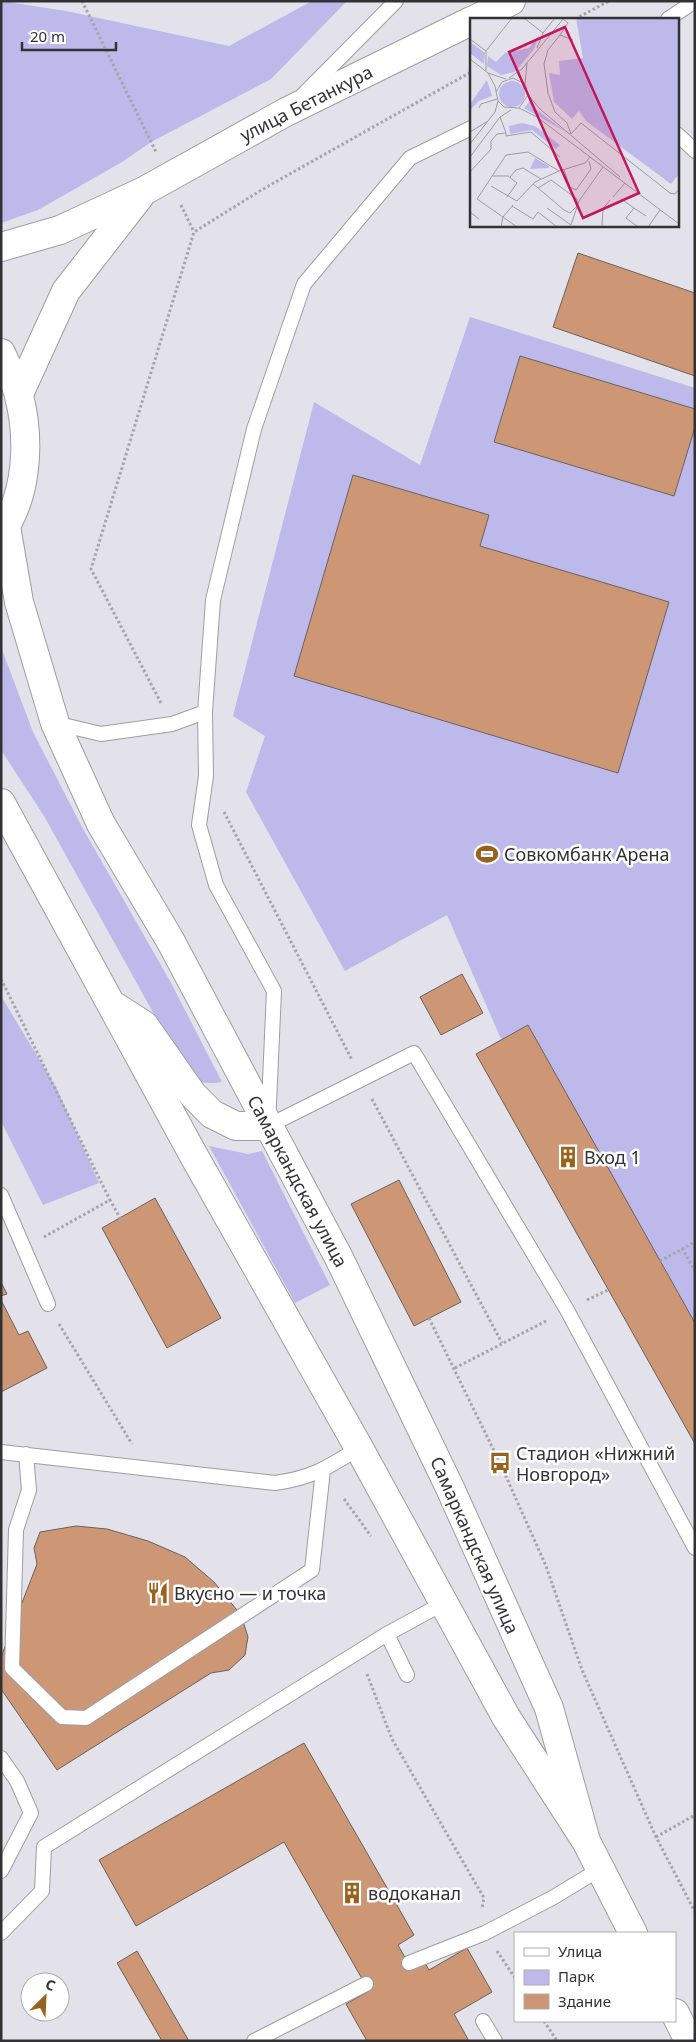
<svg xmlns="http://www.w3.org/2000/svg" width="696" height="2042" font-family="'Noto Sans',sans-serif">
<rect width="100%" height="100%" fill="#e3e2ea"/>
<!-- green -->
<path fill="#bdb9ea" d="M1 1 66 11 229 46 312 1H347L271 79 151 142 122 162 38 210 1 223Z
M470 317 695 388V1444L476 1054 501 1039 447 915 345 971 246 792 265 736 233 716 314 402 420 465Z
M1 647 33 732 82 827 170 981 222 1082C198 1086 194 1079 180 1061L44 816 1 750Z
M1 996 56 1087 99 1183 43 1205 1 1121Z
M209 1146 248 1154 262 1151 330 1285 295 1303Z"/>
<!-- building -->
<path fill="#cd9776" stroke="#68625e" d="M578 253 695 293V376L553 327Z
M520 356 695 409V427L674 496 494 442Z
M353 475 489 515 480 546 669 602 618 773 294 676Z
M462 974 483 1013 441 1035 420 997Z
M528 1025 695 1323V1444L476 1054Z
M399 1180 461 1302 414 1326 351 1204Z
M155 1198 221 1318 167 1348 102 1228Z
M1 1282 7 1294 1 1296Z
M1 1300 19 1335 28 1331 47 1368 1 1392Z
M76 1526 107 1529 148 1541 185 1557 214 1582 241 1615 248 1637 245 1655 229 1670 211 1673 57 1770 1 1689V1657L37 1564 34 1548 40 1532Z
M304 1743 414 1935 398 1945 411 1968 424 1961 429 1970 467 1948 492 1992 454 2014 469 2041H367L346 2004 369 1991 284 1842 136 1926 99 1860Z
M137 1951 189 2041H162L117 1963Z"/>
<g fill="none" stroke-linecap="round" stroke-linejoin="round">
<!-- service casing -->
<g stroke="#9d9da4" stroke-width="16">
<path id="service" d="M668 19 695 1
M303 95 396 1
M471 128 410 158 304 284 254 429 213 600 205 712 206 776 199 825 216 885 274 991 268 1126 414 1053 567 1310 695 1548
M677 134 695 151
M55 723 101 734 172 724 205 712
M1 1195 48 1304
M1 1452 275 1483C313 1478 328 1467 359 1448
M26 1454 29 1490 16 1530 12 1668 62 1717 86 1718 312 1570 323 1470
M387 1634 407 1675
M1 1758 17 1781 31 1813 1 1871
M1 1933 42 1891 44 1847 387 1634 444 1603
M409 1963 485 1933 554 1897 600 1869
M483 2021 495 2041
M254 2041 366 1984"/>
</g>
<!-- minor casing -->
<g stroke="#9d9da4" stroke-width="30">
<path id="minor" d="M476 19 511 1
M1 247 60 230 144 191 286 112 471 21
M19 394 66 291 140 196"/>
</g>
<!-- secondary casing -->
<g stroke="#9d9da4" stroke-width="30">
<path id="secondary" d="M1 353C7 367 16 382 19 396 30 439 28 495 1 533
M6 526 19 602 55 723 101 824 170 940 339 1258 450 1488 549 1708 586 1841
M1 803 194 1156 359 1448 506 1717 586 1841 633 1933
M116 1007 144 1025 193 1095 212 1114 236 1126H268
M675 2013 689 2041"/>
</g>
<!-- path -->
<path stroke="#a4a4aa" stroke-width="3" stroke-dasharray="2.5 2.5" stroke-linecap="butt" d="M82 1 156 152
M575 19 609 1
M181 205 194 232
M161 703 91 569 194 232 263 189 471 72
M224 812 352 1060
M1 979 110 1200
M372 1099 502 1343
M44 1237 110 1200 124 1225
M682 1248 695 1271
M660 1261 695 1242
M587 1300 608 1290
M429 1318 500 1463 546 1566 582 1670 656 1837 695 1912
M59 1324 132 1444
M455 1368 548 1320
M344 1499 371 1536
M367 1674 392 1739 484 1898 482 1908
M656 1837 695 1815
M497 1951 515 1978
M544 2021 557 2041"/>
<!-- service -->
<use href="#service" stroke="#fff" stroke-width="14"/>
<!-- minor -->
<use href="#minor" stroke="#fff" stroke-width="28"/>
<!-- secondary -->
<use href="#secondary" stroke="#fff" stroke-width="28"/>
</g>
<!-- icons -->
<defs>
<g id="stadium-bare" transform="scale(1.725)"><path d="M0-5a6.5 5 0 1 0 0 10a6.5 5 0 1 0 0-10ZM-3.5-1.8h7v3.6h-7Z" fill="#99621c" stroke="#fff" stroke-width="2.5" paint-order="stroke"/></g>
<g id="building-bare" transform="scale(1.725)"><path d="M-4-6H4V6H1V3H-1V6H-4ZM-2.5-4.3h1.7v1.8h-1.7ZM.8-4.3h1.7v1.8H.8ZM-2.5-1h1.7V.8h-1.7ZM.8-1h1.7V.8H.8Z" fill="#99621c" stroke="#fff" stroke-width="2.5" paint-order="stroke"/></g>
<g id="bus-bare" transform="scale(1.725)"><path d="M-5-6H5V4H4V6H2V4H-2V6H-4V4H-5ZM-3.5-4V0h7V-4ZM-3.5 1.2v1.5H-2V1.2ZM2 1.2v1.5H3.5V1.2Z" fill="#99621c" stroke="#fff" stroke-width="2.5" paint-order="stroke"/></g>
<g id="restaurant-bare" transform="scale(1.725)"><path d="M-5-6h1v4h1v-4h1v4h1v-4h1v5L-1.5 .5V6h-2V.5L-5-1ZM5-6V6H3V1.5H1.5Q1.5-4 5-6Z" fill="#99621c" stroke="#fff" stroke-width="2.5" paint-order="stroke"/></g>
</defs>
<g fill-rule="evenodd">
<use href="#stadium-bare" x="487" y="854"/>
<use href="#building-bare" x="568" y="1157"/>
<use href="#bus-bare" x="500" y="1463"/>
<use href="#restaurant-bare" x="158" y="1593"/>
<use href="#building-bare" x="352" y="1893"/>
</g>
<g text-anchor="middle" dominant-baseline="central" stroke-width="5" stroke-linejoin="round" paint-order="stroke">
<!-- street labels -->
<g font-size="18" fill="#323235" stroke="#fff">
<text transform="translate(306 103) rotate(-27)">улица Бетанкура</text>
<text transform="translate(298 1181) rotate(62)">Самаркандская улица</text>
<text transform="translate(475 1545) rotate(66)">Самаркандская улица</text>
</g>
<!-- poi labels -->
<g font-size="18" fill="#323235" stroke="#fff" text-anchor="start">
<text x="504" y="854">Совкомбанк Арена</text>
<text x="584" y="1157">Вход 1</text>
<text x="516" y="1453">Стадион «Нижний<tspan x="516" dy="21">Новгород»</tspan></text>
<text x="174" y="1593">Вкусно — и точка</text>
<text x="368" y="1893">водоканал</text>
</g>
</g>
<!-- overview -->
<g transform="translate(470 18)">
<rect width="209" height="209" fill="#e3e2ea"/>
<path d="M106 0H209V156L201 166 116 103 109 93 102 101 84 84 79 55 90 57 89 43 113 40ZM69 17 64 31 45 54 31 57 17 48 18 38 26 44 35 35 59 30ZM0 24 15 35 14 46 0 35ZM17 62 22 78 9 83 0 92V86ZM29 76a13 13 0 1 1 26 0a13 13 0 1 1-26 0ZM60 83 68 93 96 114 54 90ZM52 105 65 108 90 127 86 131 62 112 40 116 39 108ZM65 140 79 148 78 150 60 151Z" fill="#bdb9ea"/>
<path fill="none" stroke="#9c9ca2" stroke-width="1" d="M54 0 73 15M90 17 98 5 93 1M0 21 16 33M103 22 90 17 78 32 74 46 78 75 85 94 97 105 101 116 111 105 200 175 205 176 209 171M67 30 73 15 85 0M0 41 18 55 36 61M16 53V33L42 0M18 55 25 68 28 83 34 89 49 90 58 77 55 66 43 60 32 64 26 74M39 60 52 51 94 0M55 66 57 45M58 77 70 91 150 159M9 90 11 86 27 81M49 90 67 99 209 206M0 114 18 103M36 115V118L61 114 90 139M0 126 25 94 28 83M0 139 30 99 41 92M94 152 100 169 106 172 121 151 119 143M0 154 21 131V123L27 116 36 115 30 99M23 158H38L47 165 37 179M40 159 46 152 53 150 71 161M63 166 68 170 94 192 100 195 107 188V181L81 162 68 170M21 168 47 183 65 164 89 153M143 179 155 165M151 181 164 190M43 187 33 199 47 209M42 188 63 201 68 194 87 209M0 189V194L9 201M77 190 101 207 109 183 133 149M31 209 33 199 7 181 36 137 58 134 89 153 115 145 120 139M132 209 133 191 140 182M168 209 156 200 164 190 176 198M178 209 190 192"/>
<path fill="#c2185b" fill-opacity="0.15" stroke="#c2185b" stroke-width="2.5" d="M95 9 169 175 113 200 39 34Z"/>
<rect width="209" height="209" fill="none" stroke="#323235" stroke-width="2.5"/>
</g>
<!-- border -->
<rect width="696" height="2042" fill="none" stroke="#323235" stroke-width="5"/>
<!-- legend -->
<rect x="514" y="1932" width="162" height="90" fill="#ffffff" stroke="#adadae"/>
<rect x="524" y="1948" width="25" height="8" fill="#ffffff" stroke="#adadae"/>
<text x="558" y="1957" font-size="15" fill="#323235">Улица</text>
<rect x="524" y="1970" width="25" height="15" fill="#bdb9ea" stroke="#adadae"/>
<text x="558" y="1982" font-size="15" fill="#323235">Парк</text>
<rect x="524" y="1994" width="25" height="15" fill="#cd9776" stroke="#adadae"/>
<text x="558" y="2007" font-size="15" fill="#323235">Здание</text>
<!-- north arrow -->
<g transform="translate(45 1997) rotate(24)"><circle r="24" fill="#ffffff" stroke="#adadae"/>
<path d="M0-4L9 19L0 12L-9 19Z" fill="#99621c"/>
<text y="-8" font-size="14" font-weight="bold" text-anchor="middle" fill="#323235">С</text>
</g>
<!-- scale -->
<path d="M22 42v8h94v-8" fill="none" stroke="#323235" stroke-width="2.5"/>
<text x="30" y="42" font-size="15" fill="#323235" stroke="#ffffff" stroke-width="4" paint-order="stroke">20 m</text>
</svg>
